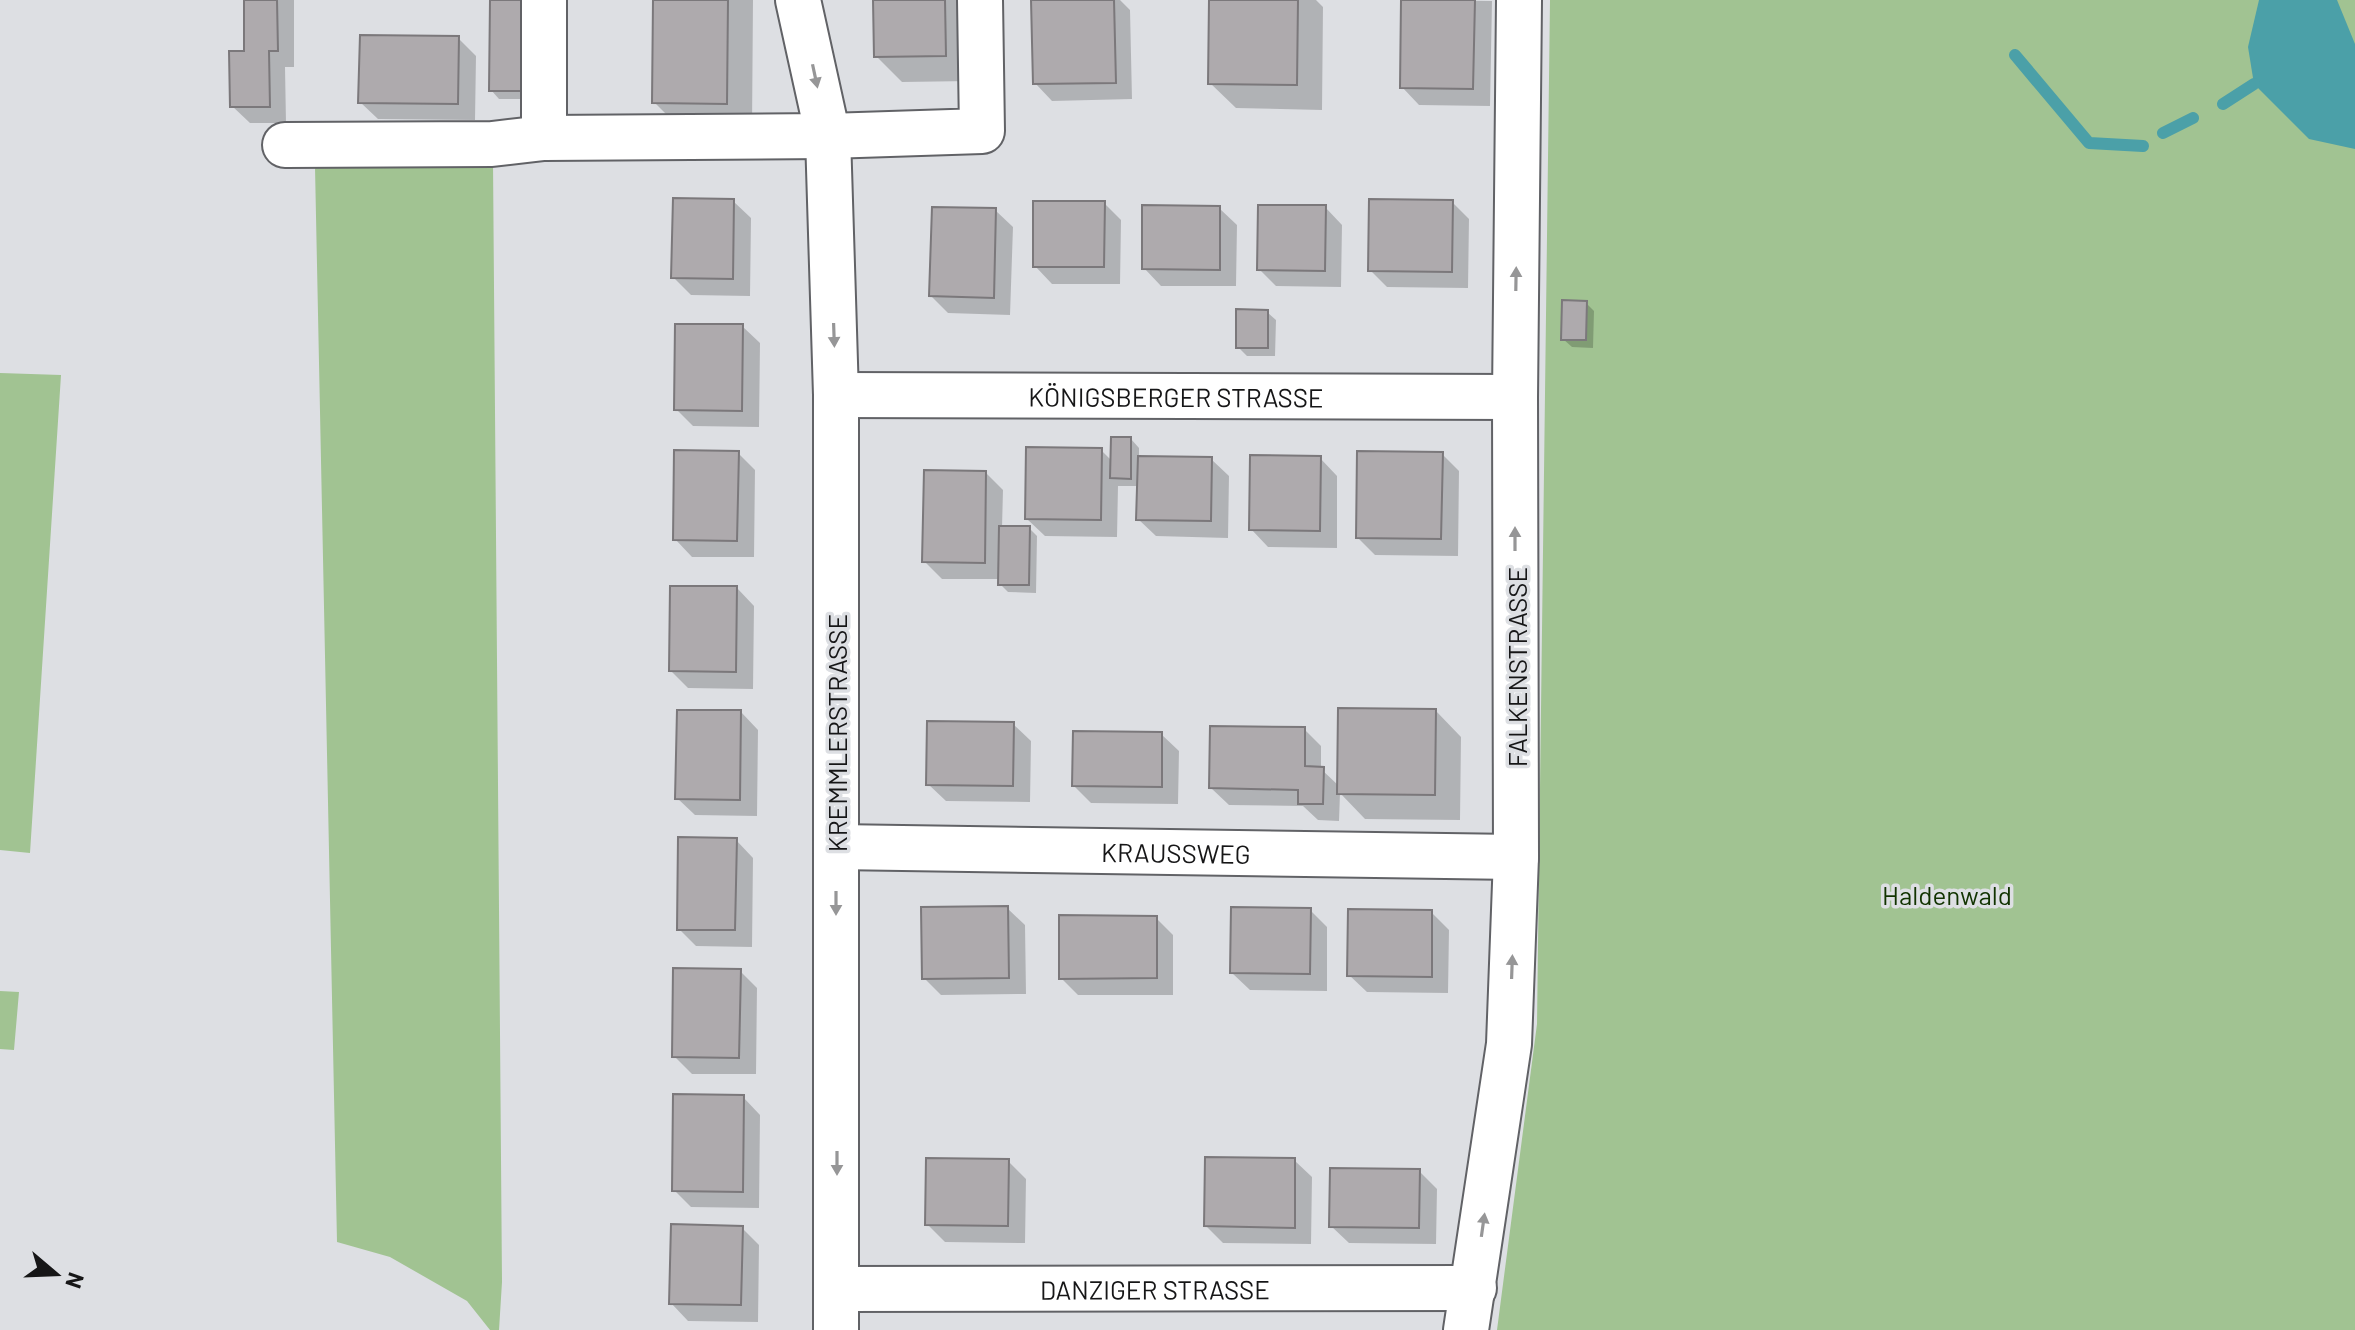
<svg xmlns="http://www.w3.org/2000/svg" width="2355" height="1330" font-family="Barlow,sans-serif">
<rect width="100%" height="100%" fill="#dddfe3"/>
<!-- green -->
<path fill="#a1c392" d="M1550 0H2355V1330H1497L1537 1024Z
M493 162 502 1282 499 1330H490L467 1301 390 1257 337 1242 315 167Z
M0 373 61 375 30 853 0 850Z
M0 991 19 992 14 1050 0 1049Z"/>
<!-- water -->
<path fill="#4ba0a8" d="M2259 0H2337L2355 44V149L2309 139 2254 84 2248 47Z"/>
<!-- shadow -->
<path fill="#0003" d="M246 0H294V67H285L286 123H250L232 106 246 53Z
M492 0 532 99H499L491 90Z
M655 0H753L752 128 679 127 654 102Z
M875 0H969L971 81 902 82 876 56Z
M1033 0H1120L1130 10 1132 99 1052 101 1035 83Z
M1211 0H1316L1323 7 1322 110 1236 108 1210 83Z
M1403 0 1492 1 1490 106 1419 105 1402 87Z
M458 38 476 56 475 120 378 119 360 102Z
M733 201 751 218 750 296 691 295 673 277Z
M1452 202 1469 219 1468 288 1387 287 1370 270Z
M1104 203 1121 220 1120 284H1052L1035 266Z
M1325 207 1342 225 1341 287 1276 286 1259 269Z
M1219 208 1237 225 1236 286H1161L1144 268Z
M995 210 1013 227 1010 315 948 313 931 296Z
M1586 303 1594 311 1593 348 1572 347 1563 339Z
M1267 312 1276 320 1275 356H1247L1238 347Z
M742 326 760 343 759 427 693 426 676 409Z
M1131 439 1139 448V458L1211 459 1229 476 1228 538 1156 536 1138 519 1139 486H1118L1117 537 1045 536 1027 519 1101 450 1112 461Z
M738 453 755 470 754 557H692L675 539Z
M1442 454 1459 471 1458 556 1375 555 1358 538Z
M1320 458 1337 476V548L1268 547 1251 529Z
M986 473 1003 490 1002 528H1029L1037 536 1036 593 1008 592 1000 584V579H942L924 561Z
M737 588 754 606 753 689 688 688 671 671Z
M1436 711 1461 737 1460 820 1365 819 1340 793 1339 821 1318 820 1303 806 1229 805 1211 788 1304 729 1321 746V769L1339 786Z
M741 712 758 730 757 816 695 815 677 798Z
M1013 724 1031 741 1030 802 946 801 928 784Z
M1161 734 1179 751 1178 804 1091 803 1074 786Z
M736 840 753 858 752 947 696 946 679 929Z
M1007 908 1025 925 1026 994 941 995 924 978Z
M1310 910 1327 927V991L1250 990 1232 973Z
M1431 912 1449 930 1448 993 1367 992 1349 975Z
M1156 918 1173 935V995H1078L1061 978Z
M740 971 757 988 756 1074H692L674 1056Z
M743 1097 760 1115 759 1208 691 1207 674 1190Z
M1294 1160 1312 1177 1311 1244 1223 1243 1206 1226Z
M1008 1161 1026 1179 1025 1243 945 1242 927 1224Z
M1419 1171 1437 1189 1436 1244 1349 1243 1331 1226Z
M742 1228 759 1245 758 1322 688 1321 671 1303Z"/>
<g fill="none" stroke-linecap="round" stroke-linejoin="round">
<!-- stream -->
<path stroke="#4ba0a8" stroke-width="12" d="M2015 55 2089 143 2143 146
M2223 104 2254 84
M2163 133 2193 118"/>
</g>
<!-- building -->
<path fill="#aeaaad" stroke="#7b787b" stroke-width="2" d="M244 0H277L278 51H269L270 107H230L229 51H244Z
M490 0H526L525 91H489Z
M653 0H728L727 104 652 103Z
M873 0H945L946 56 874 57Z
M1031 0H1114L1116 83 1033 84Z
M1209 0H1298L1297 85 1208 84Z
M1401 0H1475L1473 89 1400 88Z
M360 35 459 36 458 104 358 103Z
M673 198 734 199 733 279 671 278Z
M1369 199 1453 200 1452 272 1368 271Z
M1033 201H1105L1104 267H1033Z
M1142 205 1220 206V270L1142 269Z
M1258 205H1326L1325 271 1257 270Z
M932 207 996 208 994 298 929 296Z
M1562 300 1587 301 1586 340H1561Z
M1236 309 1268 310V348H1236Z
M675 324H743L742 411 674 410Z
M1111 437H1131V479L1110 478Z
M1026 447 1102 448 1101 520 1025 519Z
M674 450 739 451 737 541 673 540Z
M1357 451 1443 452 1441 539 1356 538Z
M1250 455 1321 456 1320 531 1249 530Z
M1138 456 1212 457 1211 521 1136 520Z
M924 470 986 471 985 563 922 562Z
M999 526H1030L1029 585H998Z
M670 586H737L736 672 669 671Z
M1338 708 1436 709 1435 795 1337 794Z
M677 710H741L740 800 675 799Z
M927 721 1014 722 1013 786 926 785Z
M1210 726 1305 727V766L1324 767 1323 804H1298V790L1209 788Z
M1073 731 1162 732V787L1072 786Z
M678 837 737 838 735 930H677Z
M1008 906 1009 978 922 979 921 907Z
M1231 907 1311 908 1310 974 1230 973Z
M1348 909 1432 910V977L1347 976Z
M1059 915 1157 916V978L1059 979Z
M673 968 741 969 739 1058 672 1057Z
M673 1094 744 1095 743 1192 672 1191Z
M1205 1157 1295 1158V1228L1204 1226Z
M926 1158 1009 1159 1008 1226 925 1225Z
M1330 1168 1420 1169 1419 1228 1329 1227Z
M671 1224 743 1226 741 1305 669 1304Z"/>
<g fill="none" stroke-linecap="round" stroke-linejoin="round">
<!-- minor casing -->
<g stroke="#616266" stroke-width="48">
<g id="minor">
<path d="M544 0V138L828 136 982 131 980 0"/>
<path d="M798 0 828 136 836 395V1330"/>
<path d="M285 145 492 144 544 138"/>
<path id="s1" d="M836 395 1515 397"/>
<path id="s2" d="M836 847 1516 857"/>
<path id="s3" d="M837 1289 1474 1288"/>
<path d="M1466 1330 1509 1044 1516 857 1515 397 1519 0"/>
</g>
</g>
<!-- minor -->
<use href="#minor" stroke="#fff" stroke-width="44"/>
</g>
<!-- one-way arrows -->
<defs><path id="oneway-solid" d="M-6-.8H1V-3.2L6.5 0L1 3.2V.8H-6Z" transform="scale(2)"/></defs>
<g fill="#969697">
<use href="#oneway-solid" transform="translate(815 76) rotate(78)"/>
<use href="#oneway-solid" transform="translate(1516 279) rotate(-89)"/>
<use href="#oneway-solid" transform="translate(834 335) rotate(88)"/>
<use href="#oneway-solid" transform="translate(1515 539) rotate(-90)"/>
<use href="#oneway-solid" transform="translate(836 903) rotate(90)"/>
<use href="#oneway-solid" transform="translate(1512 967) rotate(-88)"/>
<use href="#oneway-solid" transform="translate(837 1163) rotate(90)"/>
<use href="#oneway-solid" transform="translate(1483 1225) rotate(-82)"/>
</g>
<g text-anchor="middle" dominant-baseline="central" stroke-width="7" stroke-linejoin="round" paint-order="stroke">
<!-- street labels -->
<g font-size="26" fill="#161617" stroke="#dddfe3">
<text stroke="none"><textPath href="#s1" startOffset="340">KÖNIGSBERGER STRASSE</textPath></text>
<text transform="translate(1516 667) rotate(-90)">FALKENSTRASSE</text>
<text transform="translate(836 733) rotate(-90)">KREMMLERSTRASSE</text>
<text stroke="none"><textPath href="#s2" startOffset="340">KRAUSSWEG</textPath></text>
<text stroke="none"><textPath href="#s3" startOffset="318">DANZIGER STRASSE</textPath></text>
</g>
<!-- park labels -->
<g font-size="26" fill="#130" stroke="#dddfe3">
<text x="1947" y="894">Haldenwald</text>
</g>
</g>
<!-- north arrow -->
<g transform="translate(56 1274) rotate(109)" stroke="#dddfe3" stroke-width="6" paint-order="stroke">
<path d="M0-6L14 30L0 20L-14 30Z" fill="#161617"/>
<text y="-12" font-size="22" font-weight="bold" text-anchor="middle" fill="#161617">N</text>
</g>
</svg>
